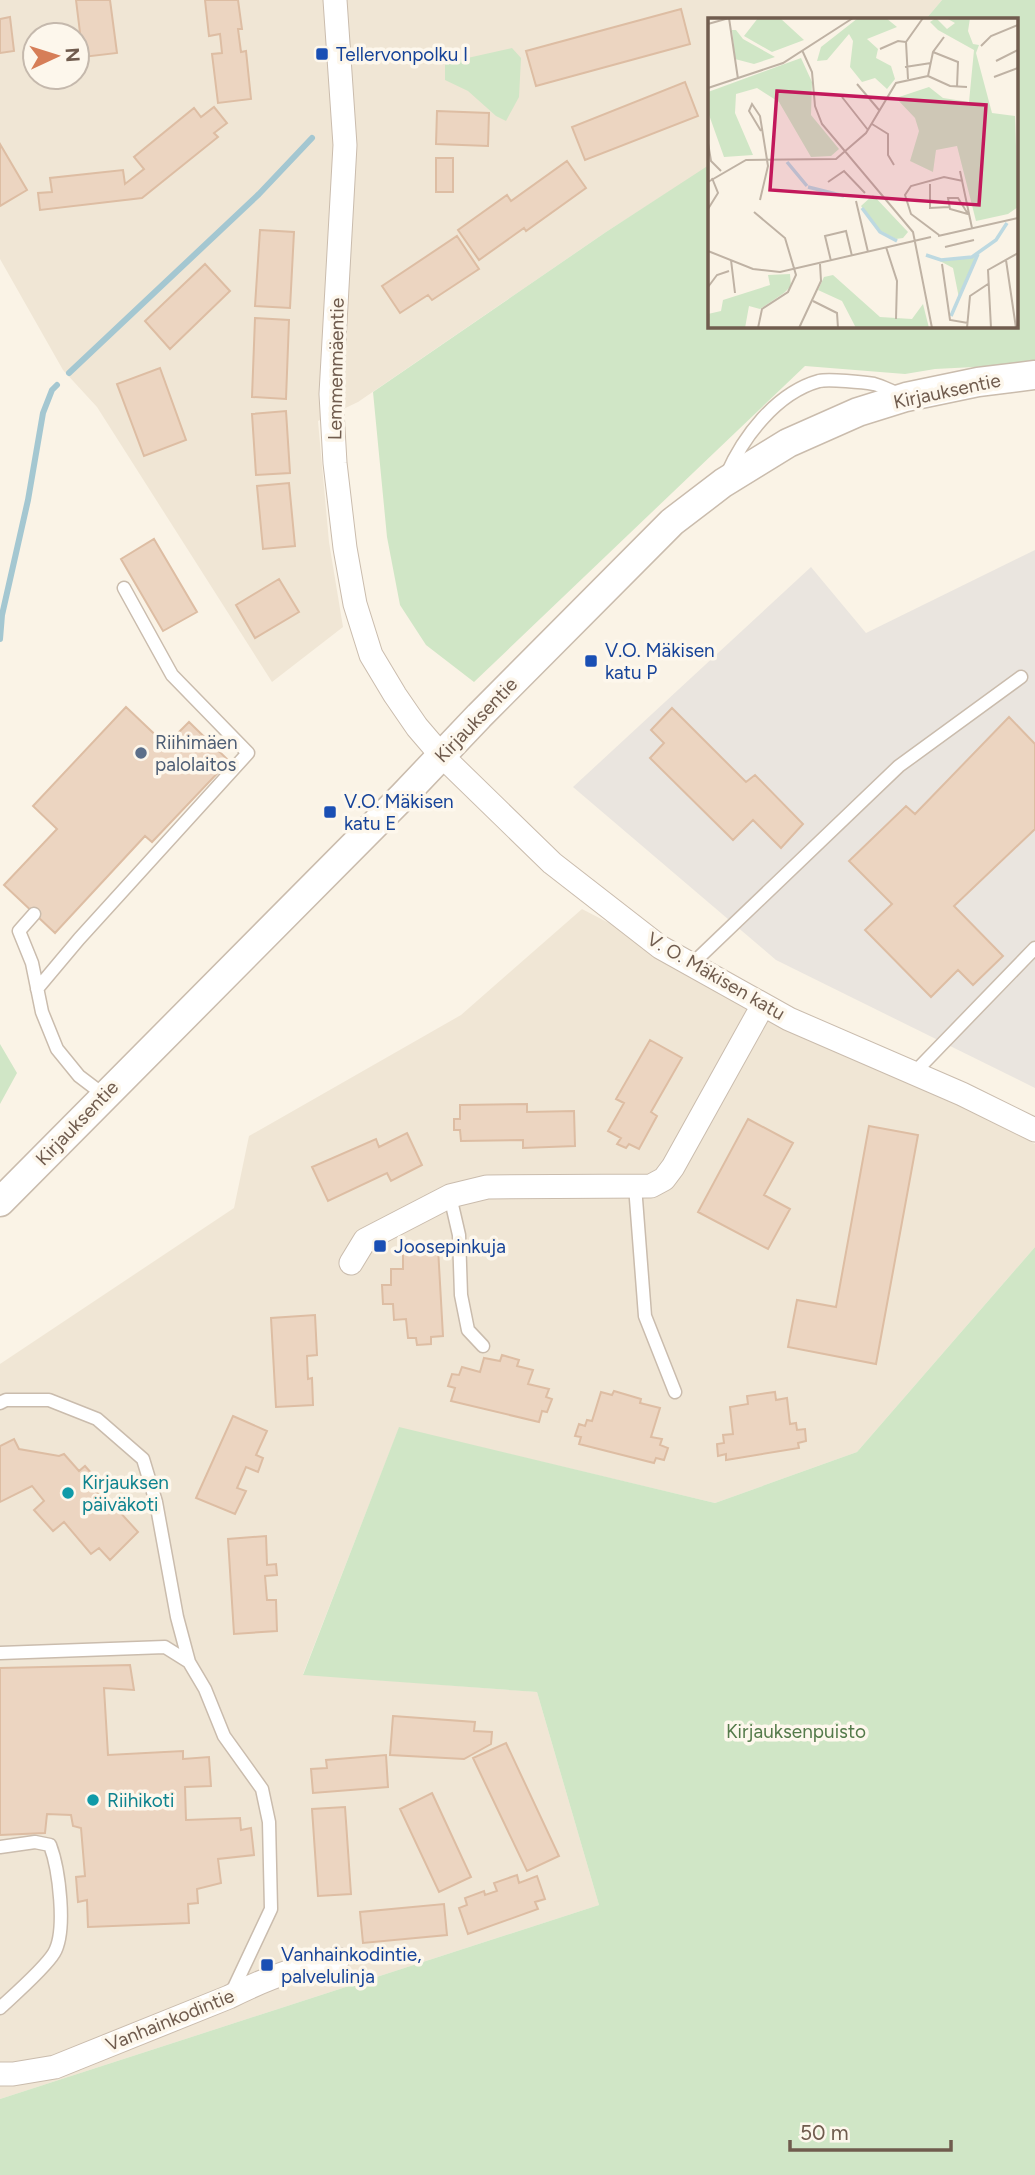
<svg xmlns="http://www.w3.org/2000/svg" width="1035" height="2175" font-family="Figtree,sans-serif">
<rect width="100%" height="100%" fill="#faf3e6"/>
<!-- residential -->
<path fill="#f0e6d5" fill-rule="evenodd" d="M0 0H942L926 19H710L709 166 606 232 358 402 318 421 329 542 343 627 272 682 97 407 63 370 0 259ZM35 35H77V77H35Z
M582 909 1035 1144V1247L857 1452 715 1503 399 1428 303 1674 537 1692 599 1905 0 2099V1364L234 1208 249 1136 461 1015Z"/>
<!-- industrial -->
<path fill="#eae5df" d="M1035 550V1088L776 960 573 787 811 567 866 633Z"/>
<!-- green -->
<path fill="#d0e6c6" d="M942 0H1035V364L935 369 905 374 805 366 474 682 426 645 400 605 387 537 373 392 606 232 709 165 710 326H1016V19H926Z
M512 48 521 58 519 97 506 121 496 116 468 91 445 80V63Z
M0 1044 17 1073 0 1104Z
M1035 1247V2175H0V2099L599 1905 537 1692 303 1675 399 1427 715 1503 857 1452Z"/>
<g fill="none" stroke-linecap="round" stroke-linejoin="round">
<!-- stream -->
<path stroke="#a4c7d1" stroke-width="6" d="M69 373 259 194 312 138
M0 639 2 615 28 500 43 413 52 390 57 385"/>
</g>
<!-- building -->
<path fill="#ecd5c1" stroke="#ddbda3" stroke-width="2" d="M76 0H110L117 53 83 57Z
M205 0H238L242 29H238L241 52 246 51 251 99 218 103 212 54 222 53 220 34 209 36Z
M681 9 690 44 536 86 526 51Z
M10 17 14 51 0 53V19Z
M685 82 698 116 585 160 572 127Z
M214 107 227 123 214 133 218 137 142 198 40 210 38 193 52 192 50 178 123 170 125 184 144 169 134 157 194 108 201 117Z
M437 111 489 113 488 146 436 144Z
M0 144 27 190 0 206Z
M436 158H453V192H436Z
M567 161 586 188 526 231 524 228 479 260 458 230 507 195 511 201Z
M260 230 294 232 290 308 255 306Z
M457 236 479 269 432 300 428 295 400 313 382 286Z
M205 264 230 291 170 349 145 321Z
M255 318 289 320 286 399 252 397Z
M160 368 186 440 144 456 117 384Z
M286 411 290 473 256 475 252 414Z
M289 483 295 546 263 549 257 486Z
M154 539 197 612 163 631 121 559Z
M279 579 299 612 255 638 236 605Z
M126 707 166 745 189 722 229 761 152 842 145 836 55 933 4 885 57 829 33 806Z
M672 708 746 782 755 775 803 824 781 848 753 820 733 840 650 758 664 743 651 730Z
M1009 717 1035 744V829L954 906 1003 956 973 985 958 970 931 997 865 930 892 904 849 861 906 806 915 814Z
M650 1040 682 1058 651 1112 657 1116 639 1149 629 1144 626 1148 617 1144 621 1138 608 1131 624 1103 616 1099Z
M527 1104V1112L574 1111 575 1146 523 1148V1140L461 1141 460 1130H454V1119H460V1105Z
M748 1119 793 1143 764 1195 790 1209 768 1249 698 1212Z
M869 1126 918 1135 876 1364 788 1347 797 1300 836 1307Z
M407 1133 422 1165 391 1181 387 1173 328 1201 312 1167 376 1139 379 1147Z
M438 1248 443 1336 431 1337V1344L417 1345 416 1338H408L406 1319 394 1320 393 1304H383L382 1285H391V1269H403V1250Z
M315 1315 317 1355 307 1356 308 1379 312 1378 313 1405 276 1407 271 1318Z
M502 1355 519 1360 517 1366 533 1370 528 1384 549 1389 546 1397 552 1399 547 1412 542 1411 539 1422 451 1401 455 1388 448 1386 452 1374 459 1375 462 1367 480 1372 484 1358 500 1361Z
M614 1391 641 1399 640 1403 660 1408 651 1437 662 1439 660 1445 668 1448 664 1460 656 1458 654 1463 579 1444 581 1437 575 1436 579 1424 585 1426 587 1420 592 1421 601 1392 612 1395Z
M775 1392 776 1400 787 1398 790 1424 796 1423 797 1430 805 1429 806 1441 798 1443 799 1448 726 1460V1454L718 1456 717 1444 724 1443 723 1435 733 1434 730 1407 748 1404 747 1396Z
M233 1416 267 1431 256 1455 263 1458 258 1472 246 1467 237 1488 246 1491 235 1514 196 1498Z
M14 1439 19 1449 59 1456 64 1454 79 1471 85 1466 94 1476 87 1481 114 1513 118 1510 138 1532 110 1560 99 1548 91 1554 64 1522 53 1531 34 1510 44 1501 32 1486 0 1502V1446Z
M266 1536 267 1565 276 1564 277 1575 265 1576 267 1600H276L277 1631 234 1634 228 1539Z
M130 1665 134 1690 104 1688 108 1755 183 1751V1759L209 1757 211 1786 185 1787 186 1820 240 1818 241 1830 251 1828 254 1855 218 1859 221 1883 197 1889 198 1903 188 1904 189 1923 88 1927 87 1900 78 1902 76 1877 85 1876 81 1828 73 1826 71 1815 47 1814 45 1833 0 1835V1668Z
M393 1716 475 1722 474 1731 492 1732 491 1744 464 1759 390 1755Z
M506 1743 559 1856 527 1871 473 1758Z
M386 1755 388 1787 313 1793 311 1769 327 1768 326 1760Z
M432 1793 471 1877 439 1892 400 1809Z
M345 1807 351 1894 318 1896 312 1809Z
M517 1875 519 1883 537 1876 545 1899 535 1902 538 1909 468 1934 459 1908 467 1905 465 1898 484 1891 485 1895 497 1891 494 1883Z
M444 1904 447 1935 363 1943 360 1912Z"/>
<g fill="none" stroke-linecap="round" stroke-linejoin="round">
<!-- service casing -->
<g stroke="#cabcad" stroke-width="15">
<path id="service" d="M726 476C743 437 776 393 819 381 829 379 863 382 874 384 882 386 891 391 899 394
M34 914 19 931 32 963 42 1012 57 1049 79 1076 104 1095
M690 966 899 766 1021 677
M37 989 79 939 248 753 172 675 124 588
M914 1073 1035 948
M635 1186 645 1316 675 1392
M450 1196 459 1235 461 1295 468 1330 483 1346
M0 1403 6 1400H49L97 1419 143 1459 156 1502 177 1617 189 1662 205 1689 224 1736 262 1789 269 1822 271 1909 231 1994
M0 1653 165 1647 189 1662
M0 1847 35 1842 50 1845C59 1869 67 1931 54 1953 45 1968 14 1995 0 2008"/>
</g>
<!-- minor casing -->
<g stroke="#cabcad" stroke-width="25">
<path id="minor" d="M335 0 345 145 331 394 335 463 345 548 355 604 371 655 395 695 417 727 441 755 552 863 660 947 789 1019 962 1094 1035 1130
M351 1263 365 1240 450 1196 487 1187 651 1186 664 1179 673 1167 763 1005
M0 2074H13L55 2067 229 1997C263 1980 301 1965 338 1959"/>
</g>
<!-- tertiary casing -->
<g stroke="#cabcad" stroke-width="31">
<path id="tertiary" d="M0 1202 403 796 479 716 672 522 723 483 788 443 858 412 906 397 978 382 1035 375"/>
</g>
<!-- service -->
<use href="#service" stroke="#fff" stroke-width="12"/>
<!-- minor -->
<use href="#minor" stroke="#fff" stroke-width="23"/>
<!-- tertiary -->
<use href="#tertiary" stroke="#fff" stroke-width="28"/>
</g>
<!-- markers -->
<g fill="#1a4fb4" stroke="#fdf7ec" stroke-width="2.5">
<rect x="315" y="47" width="14" height="14" rx="3.5"/>
<rect x="584" y="654" width="14" height="14" rx="3.5"/>
<rect x="323" y="805" width="14" height="14" rx="3.5"/>
<rect x="373" y="1239" width="14" height="14" rx="3.5"/>
<rect x="260" y="1958" width="14" height="14" rx="3.5"/>
</g>
<circle fill="#5c6f8a" stroke="#fdf7ec" stroke-width="2.5" cx="141" cy="753" r="7"/>
<g fill="#0f9aa8" stroke="#fdf7ec" stroke-width="2.5">
<circle cx="68" cy="1493" r="7"/>
<circle cx="93" cy="1800" r="7"/>
</g>
<g text-anchor="middle" dominant-baseline="central" stroke-width="7" stroke-linejoin="round" paint-order="stroke">
<!-- transit labels -->
<g font-size="19" fill="#164399" stroke="#fdf7ec" text-anchor="start">
<text x="336" y="54">Tellervonpolku I</text>
<text x="605" y="650">V.O. Mäkisen<tspan x="605" dy="22">katu P</tspan></text>
<text x="344" y="801">V.O. Mäkisen<tspan x="344" dy="22">katu E</tspan></text>
<text x="394" y="1246">Joosepinkuja</text>
<text x="281" y="1954">Vanhainkodintie,<tspan x="281" dy="22">palvelulinja</tspan></text>
</g>
<!-- street labels -->
<g font-size="19" fill="#705c4e" stroke="#fdf7ec">
<text transform="translate(336 369) rotate(-89)">Lemmenmäentie</text>
<text transform="translate(947 391) rotate(-12)">Kirjauksentie</text>
<text transform="translate(476 720) rotate(-46)">Kirjauksentie</text>
<text transform="translate(716 976) rotate(30)">V. O. Mäkisen katu</text>
<text transform="translate(77 1123) rotate(-46)">Kirjauksentie</text>
<text transform="translate(170 2020) rotate(-22)">Vanhainkodintie</text>
</g>
<!-- service labels -->
<g font-size="19" fill="#4e5e75" stroke="#fdf7ec" text-anchor="start">
<text x="155" y="742">Riihimäen<tspan x="155" dy="22">palolaitos</tspan></text>
</g>
<!-- culture labels -->
<g font-size="19" fill="#0d838f" stroke="#fdf7ec" text-anchor="start">
<text x="82" y="1482">Kirjauksen<tspan x="82" dy="22">päiväkoti</tspan></text>
<text x="107" y="1800">Riihikoti</text>
</g>
<!-- park labels -->
<g font-size="19" fill="#547a4a" stroke="#fdf7ec">
<text x="796" y="1731">Kirjauksenpuisto</text>
</g>
</g>
<!-- overview -->
<g transform="translate(708 18)">
<rect width="310" height="310" fill="#faf3e6"/>
<path d="M50 0H72L96 22 64 34 36 18ZM150 0H178L189 9 159 21 170 31 168 40 183 48 187 61 179 71 167 60 154 64 142 49 145 23 141 16 119 42 109 43 113 29ZM228 0 239 11 247 5 238 0H262L260 13 265 26 271 27 268 35 284 95 307 98 310 189 300 196 268 203 249 128 228 132 225 154 202 143 211 113 207 100 188 80 221 69 235 80 261 84 266 32 230 12 222 4ZM24 12H28L35 21 67 39 46 46 27 41ZM93 40 104 64 103 97 131 131 123 138 103 139 71 84 49 70 28 76 27 95 45 137 16 139 0 94V74ZM165 177 200 214 195 220 188 221 171 212 153 188ZM269 237 251 280 245 250 232 243ZM82 256 83 268 76 275 52 291 41 288 37 310H0V296L13 293 15 282 62 267 60 257ZM125 257 172 299 204 301 215 286 221 310H148L134 283 110 272 116 259Z" fill="#d0e6c6"/>
<path fill="none" stroke="#bdd9e1" stroke-width="3.5" d="M79 144 99 168M100 169 136 178M154 190 172 214 189 223M218 237 233 242 264 239 288 222 299 205M243 298 270 236"/>
<path fill="none" stroke="#bfb2a4" stroke-width="2" d="M21 0 30 61M0 6 21 0M273 28 283 18 310 7M172 31 190 23 198 24M94 32 104 54 107 88 114 106 205 214 224 310M225 34 250 44 249 69M288 43 310 32M197 49 223 45M220 58 225 34 236 19M220 58 242 68 259 69M286 59 310 50M200 61 198 24 215 0M149 66 171 92M0 70 75 45 145 0M134 79 160 112M164 106 180 116V137L186 147M0 125 3 143 13 153M252 153 264 210M0 164 38 142 128 141 158 115 188 65 220 58M120 164 136 153 157 175M222 166V190L241 189M240 180H250L260 196 242 191ZM52 182 60 148 52 98 44 86 41 93 53 113M148 183 160 234M0 191 10 175 4 160M46 194 77 220 88 257 80 274 54 291 50 310M231 217 203 196 197 177 203 168 236 159 255 163M230 218 310 200M178 229 189 263 188 301M237 229 266 222M0 233 45 251 72 254 223 219M23 242 27 275M298 242 308 310M123 243 117 218 138 213 144 238M234 246 242 302 260 305M0 269 9 257 21 253M105 283 129 295 130 310M91 310 113 263 112 246M259 310 262 278 280 266M283 310 280 252 310 235"/>
<path fill="#c2185b" fill-opacity="0.15" stroke="#c2185b" stroke-width="3.5" d="M69 73 278 87 271 187 62 172Z"/>
<rect width="310" height="310" fill="none" stroke="#705c4e" stroke-width="3.5"/>
</g>
<!-- north arrow -->
<g transform="translate(56 56) rotate(86)"><circle r="33" fill="#fdf7ec" stroke="#c5b9ad" stroke-width="2"/>
<path d="M0-5L12 26L0 18L-12 26Z" fill="#d67e58"/>
<text y="-10" font-size="19" font-weight="bold" text-anchor="middle" fill="#705c4e">N</text>
</g>
<!-- scale -->
<path d="M790 2140v10h161v-10" fill="none" stroke="#705c4e" stroke-width="3.5"/>
<text x="800" y="2140" font-size="21" fill="#705c4e" stroke="#fdf7ec" stroke-width="5" paint-order="stroke">50 m</text>
</svg>
